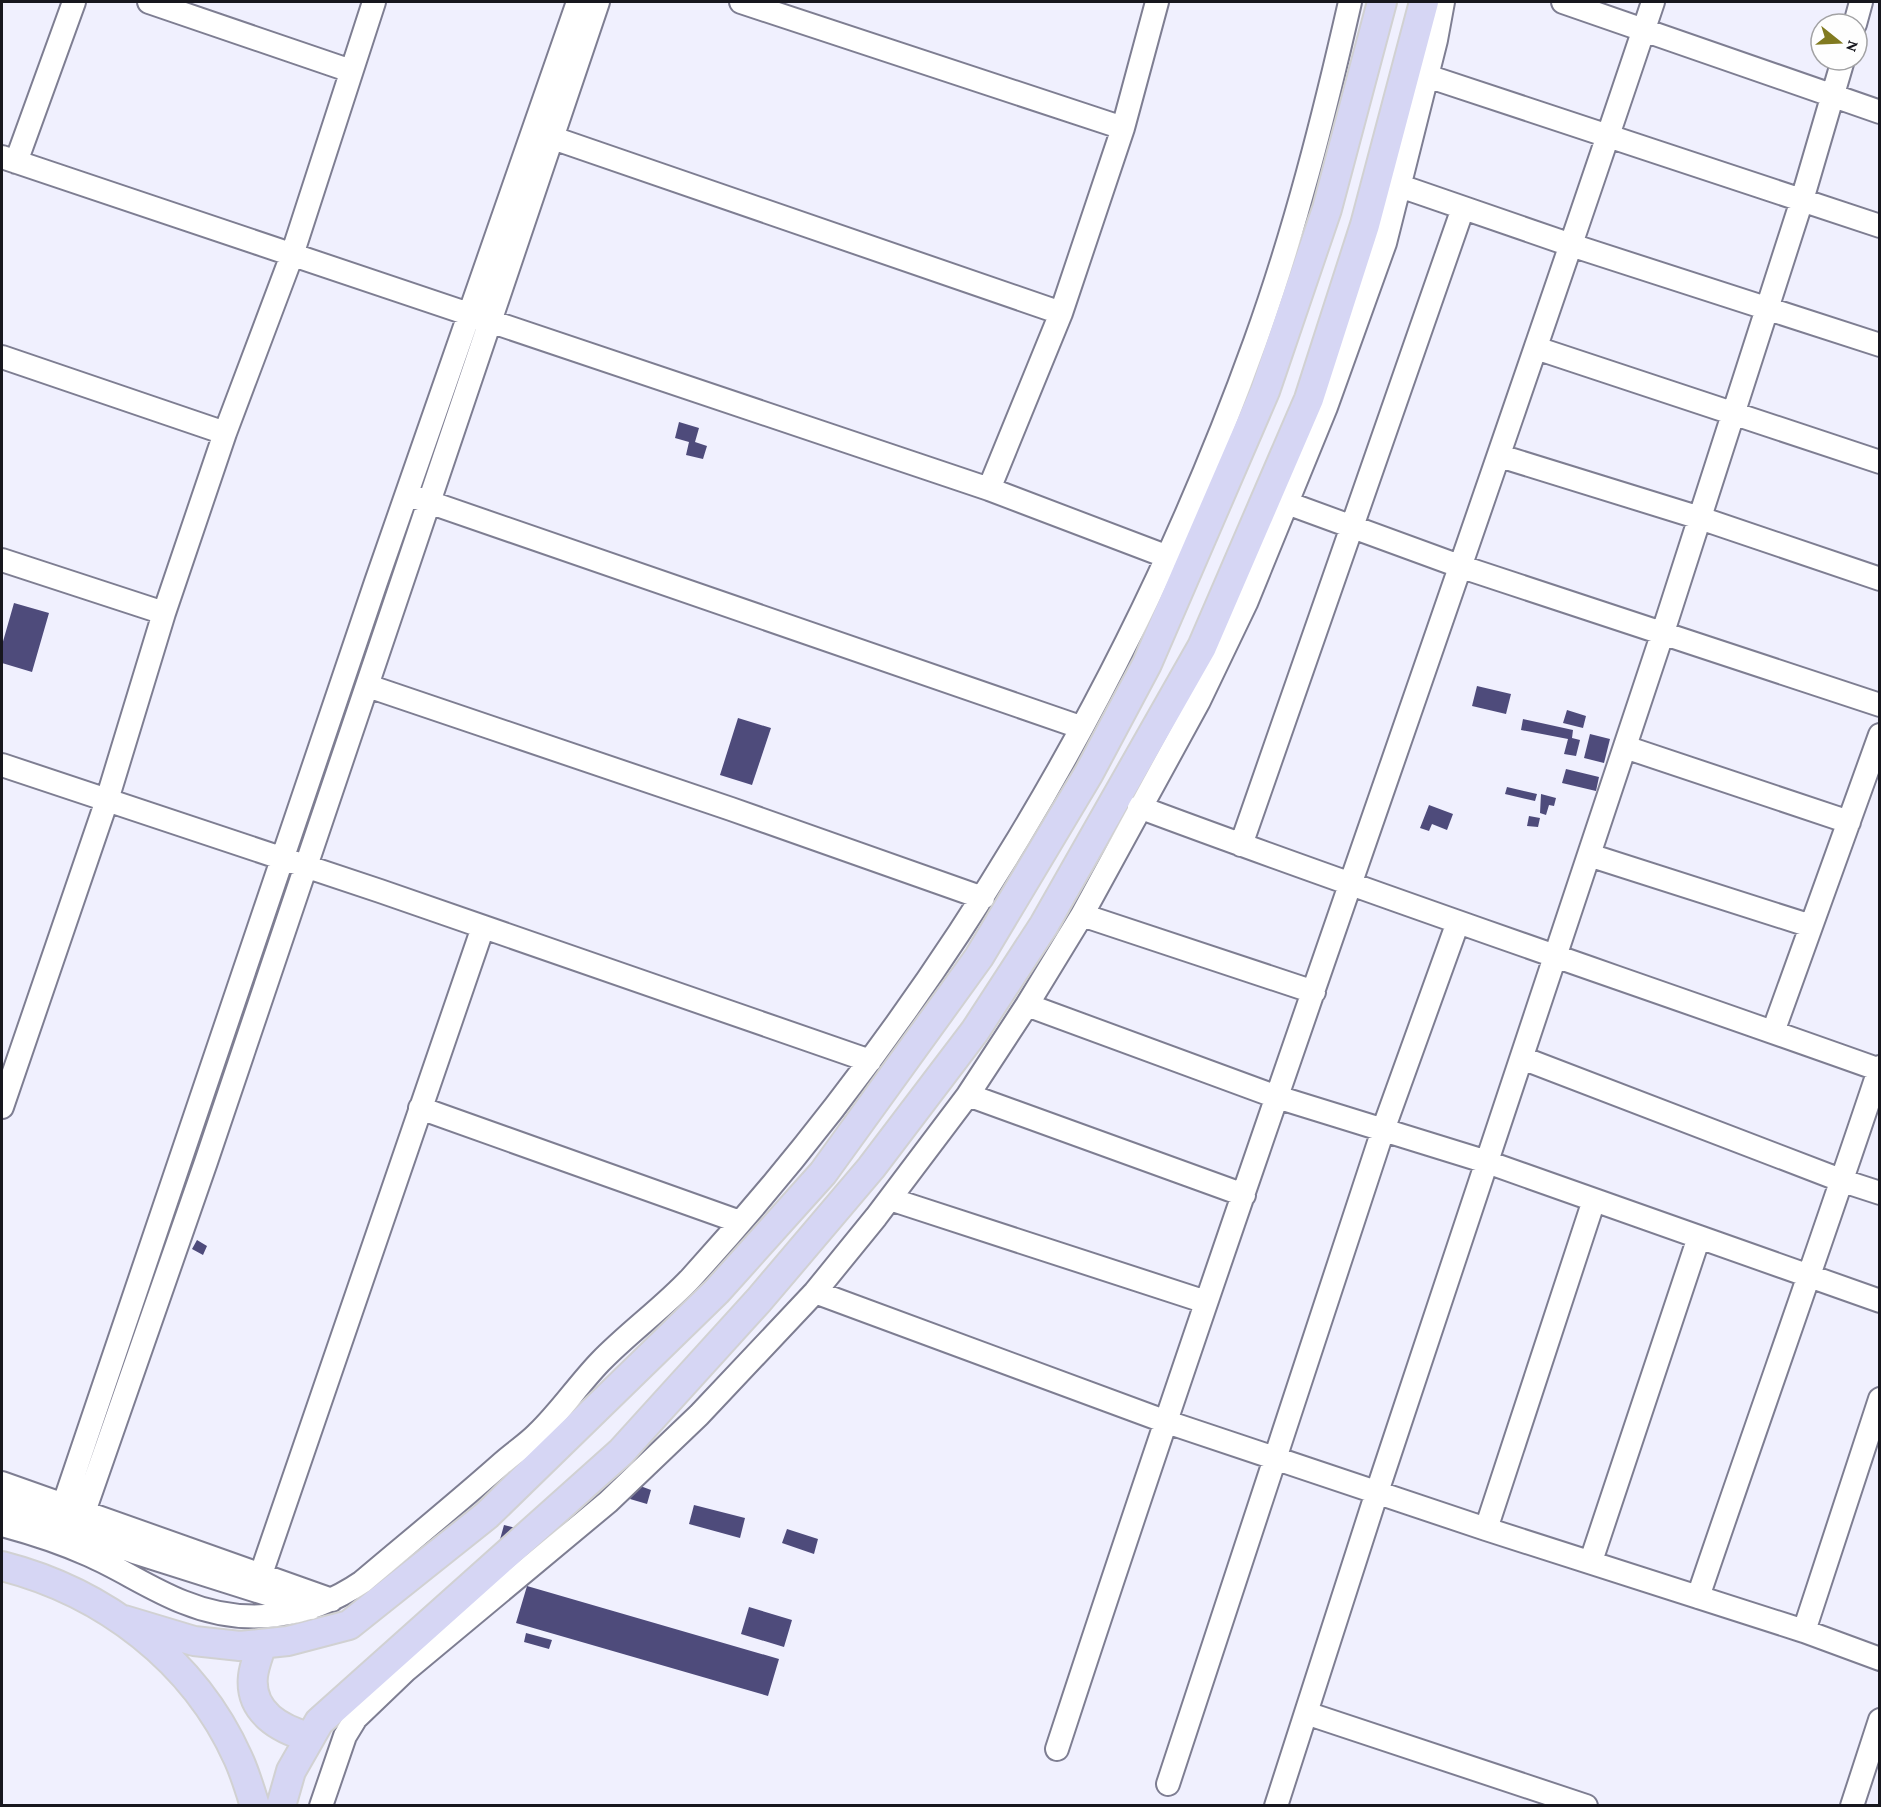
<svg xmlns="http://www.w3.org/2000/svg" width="1881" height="1807" font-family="'Crimson Pro',serif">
<rect width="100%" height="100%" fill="#f0f0fe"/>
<!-- building -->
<path fill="#4e4b7b" d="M679 422 699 428 695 442 707 446 703 459 686 455 689 442 675 438Z
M14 603 49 613 32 672 2 663V645Z
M1477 686 1511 694 1506 714 1472 706Z
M1567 710 1586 716 1583 728 1563 723Z
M738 718 771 728 752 785 720 775Z
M1523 719 1573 730 1572 738 1580 740 1576 756 1564 754 1568 739 1521 730Z
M1590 734 1610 739 1604 763 1584 758Z
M1566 769 1599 777 1596 791 1562 783Z
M1507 787 1537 794 1535 801 1505 794Z
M1541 794 1556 798 1554 806 1549 805 1546 815 1540 813Z
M1429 805 1453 814 1447 830 1432 824 1429 831 1420 828Z
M1529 816 1540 818 1538 827 1527 826Z
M197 1240 207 1246 203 1255 192 1249Z
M635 1484 651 1490 647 1504 630 1499Z
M694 1505 745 1518 740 1538 689 1524Z
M504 1525 516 1528 499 1543Z
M787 1529 818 1539 814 1554 782 1543Z
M527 1586 779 1659 768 1696 516 1623Z
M749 1607 792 1620 784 1647 741 1634Z
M526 1633 552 1640 549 1649 524 1642Z"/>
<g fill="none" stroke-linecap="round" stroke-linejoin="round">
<!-- minor casing -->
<g stroke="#7e7e92" stroke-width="26">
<path id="minor" d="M149 2 351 71
M741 2 1123 128
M1563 2 1880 112
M1855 24 1861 2
M1427 76 1880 226
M553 138 1061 313
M2 157 989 489 1168 557
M16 162 74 2
M1400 186 1571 245 1880 345
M1536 348 1880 462
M2 357 225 433
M1500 456 1700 518 1880 579
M989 489 1061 313 1123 128 1157 2
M414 497 1080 727
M1287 503 1462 567 1880 705
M2 560 164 613
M368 686 731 809 983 898
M1625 747 1849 822
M2 765 380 891 870 1061
M1139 807C1385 899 1633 982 1880 1070
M1241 845 1463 208
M1589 855 1811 926
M1082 915 1314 992
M1027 1005 1277 1097 1487 1162 1880 1301
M1773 1032 1880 735
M1522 1058 1843 1181 1880 1193
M968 1095 1244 1195
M2 1107 107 800 164 613 225 433 292 255 374 2
M420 1108 740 1222
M890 1199 1206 1302
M815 1292 1164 1421 1486 1529 1804 1631 1880 1659
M2 1483 332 1600
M2 1504 134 1552 311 1608
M57 1524 376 582 578 2
M2 1525C32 1533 60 1542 89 1555 121 1569 150 1589 183 1602 244 1627 308 1619 362 1582 408 1543 455 1505 500 1465 512 1454 526 1445 537 1434 560 1412 578 1385 600 1362 629 1332 663 1308 691 1278 938 1007 1131 686 1255 342 1295 231 1324 116 1350 2
M1486 1529 1594 1200
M77 1532 206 1162 598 2
M1591 1561 1699 1237
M261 1574 483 927
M1698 1597C1758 1420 1821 1244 1880 1067
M1804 1631 1880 1399
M1306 1713 1586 1806
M1057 1749C1248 1164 1458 585 1653 2
M1168 1784 1383 1130 1458 922
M321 1806 345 1736 356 1718 405 1671 608 1502 699 1415 815 1292 876 1217 968 1095 1027 1005 1082 915 1199 701 1246 603 1326 407 1385 243 1436 40 1443 2
M1276 1806 1377 1492 1663 632 1802 200 1843 60
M1852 1806 1880 1720"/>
</g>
<!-- major casing -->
<g stroke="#d1d1d2" stroke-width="32">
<path id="major" d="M2 1566C104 1592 194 1660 238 1758 245 1773 250 1790 255 1806
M124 1620 194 1641 240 1646 288 1641 349 1625 487 1515 717 1291 823 1173 979 957 1089 773 1147 664 1265 391 1327 209 1382 2
M262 1644C259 1654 254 1666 253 1676 249 1712 280 1729 309 1737
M281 1806 291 1771 319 1722 621 1452 759 1300 871 1168 975 1031 1044 925 1202 647 1309 399 1365 225 1424 2"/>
</g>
<!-- minor -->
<use href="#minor" stroke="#fff" stroke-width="22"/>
<!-- major -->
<use href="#major" stroke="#d6d6f4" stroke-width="28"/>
</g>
<!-- border -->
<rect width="1881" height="1807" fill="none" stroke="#17171e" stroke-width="6"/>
<!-- north arrow -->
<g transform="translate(1839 42) rotate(108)"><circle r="28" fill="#fefefe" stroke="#a2a2a4" stroke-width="1.5"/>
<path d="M0-4.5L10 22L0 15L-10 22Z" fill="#817a20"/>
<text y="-9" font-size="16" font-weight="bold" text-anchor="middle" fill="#17171e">N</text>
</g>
</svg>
